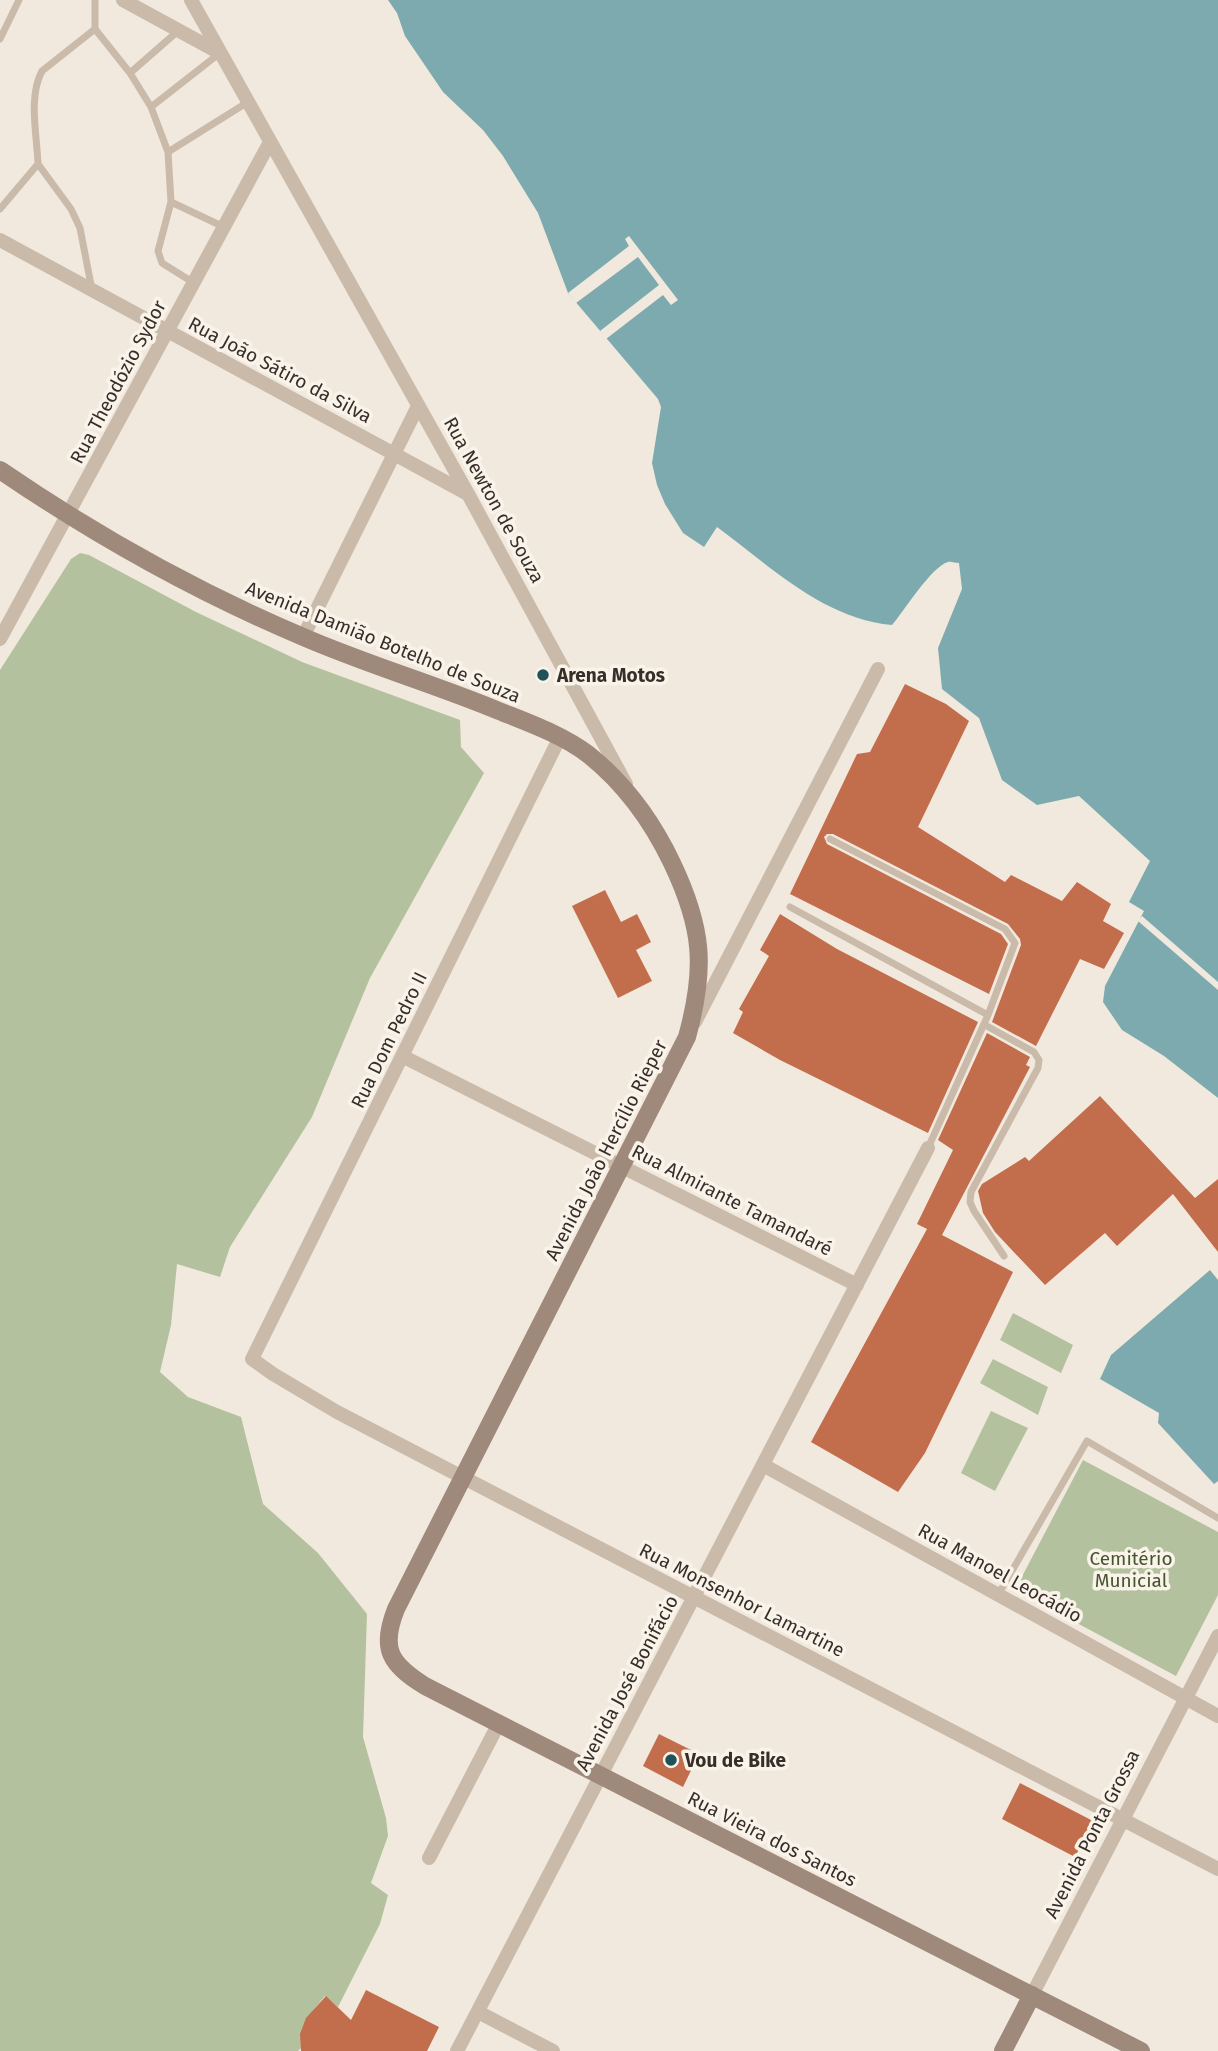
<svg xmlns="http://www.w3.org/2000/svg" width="1218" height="2051" font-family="'Fira Sans',sans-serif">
<rect width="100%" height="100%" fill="#f2e9de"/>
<!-- green -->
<path fill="#b4c19e" d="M80 553 89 555 196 612 302 662 460 720 461 747 484 773 370 978 312 1117 230 1247 220 1277 177 1264 171 1325 160 1372 188 1397 241 1417 263 1504 318 1553 367 1614 363 1737 386 1818 388 1836 371 1883 388 1895 380 1924 338 2007 325 1996C311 2013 299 2025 301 2048L298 2051H0V670L71 559Z
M1013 1313 1073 1345 1061 1373 1000 1340Z
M993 1359 1048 1387 1038 1415 980 1383Z
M991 1411 1028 1428 995 1491 961 1473Z
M1083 1460 1218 1532V1595L1176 1676 1015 1590Z"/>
<!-- water -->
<path fill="#7daaae" d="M388 0H1218V1098L1164 1056 1122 1030 1103 1002 1105 986 1144 911 1129 902 1150 861 1079 796 1037 805 1002 780 979 718 942 689 938 648 962 589 959 563C955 563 951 561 948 562 931 567 905 610 892 625 824 619 770 566 717 527L704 547 683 533 665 504 657 485 652 463 661 407 658 399 568 293 538 213 503 156 483 130 443 92 405 36 397 13Z
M1210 1270 1218 1280V1481L1214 1484 1158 1423 1159 1413 1100 1379 1111 1355Z"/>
<!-- pier -->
<path fill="#f2e9de" d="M629 236 678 300 671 305 663 295 606 339 600 331 659 285 638 257 576 303 568 293 629 246 625 239Z
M1142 916 1218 982V990L1138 921Z"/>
<!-- building -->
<path fill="#c26d4b" d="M905 684 946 704 969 721 918 827 1005 882 1011 875 1062 901 1077 882 1111 904 1103 921 1124 933 1104 969 1080 959 1036 1046 992 1022 1021 945 1020 939 1008 924 833 834H827L824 837 827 844 1001 934 1008 944 989 994 790 894 857 754 870 752Z
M605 890 621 922 637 914 651 942 636 950 652 981 618 998 572 906Z
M780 914 837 949 978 1022 928 1133 780 1060 733 1033 743 1012 739 1009 769 956 760 950Z
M987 1033 1030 1057 1026 1065 1030 1067 942 1235 1013 1272 925 1453 898 1492 811 1442 927 1229 917 1224 953 1150 938 1140Z
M1100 1096 1195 1198 1218 1179V1252L1173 1194 1117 1246 1105 1233 1045 1285 995 1232 983 1213 978 1191 982 1184 1025 1157 1029 1161Z
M659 1734 699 1754 683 1787 643 1766Z
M1020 1783 1093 1821 1075 1857 1002 1819Z
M366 1990 439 2027 427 2051H301L300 2034 306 2018 326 1996 351 2020Z"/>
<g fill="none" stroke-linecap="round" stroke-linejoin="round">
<!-- lane -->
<path stroke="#cabaaa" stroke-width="7" d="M95 29 130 73 151 107 220 53
M0 39 19 0
M130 73 178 31
M151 107 168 152 248 102
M168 152 171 202 158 251 162 263 194 283
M38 164 71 209 80 228 92 290
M171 202 224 227
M0 209 38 164C37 135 28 97 42 71L95 29V0
M830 839 1005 929 1015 943 988 1015
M790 907 988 1015 928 1148
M985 1025 1034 1052 1039 1060 1038 1068 971 1192 970 1202 974 1211 1004 1256
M998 1595 1087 1441 1218 1518"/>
<!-- street -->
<path stroke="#cabaaa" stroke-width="14" d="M123 0 220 53
M191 0 468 494 626 784
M0 240 466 493
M303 637 418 406
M0 639 270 142
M560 737 252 1359 273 1374 337 1412 1218 1869
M695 1022 878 669
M402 1056 857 1285
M763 1465 1218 1716
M429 1858 499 1723
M1032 1995 1218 1636
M478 2012 553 2051
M457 2051 928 1148"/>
<!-- secondary -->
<path stroke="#9e897b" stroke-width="18" d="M0 470C95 535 195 591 301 636 365 664 434 684 499 711 529 723 563 735 589 755 625 784 652 821 672 863 703 928 706 968 687 1037L396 1609C380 1649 390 1664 425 1686L1141 2051
M1003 2051 1032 1995"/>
</g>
<!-- markers -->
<g fill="#205258" stroke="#f9f3ea" stroke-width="2.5">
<circle cx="543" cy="675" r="7"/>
<circle cx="671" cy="1760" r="7"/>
</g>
<g text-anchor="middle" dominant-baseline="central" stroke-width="7" stroke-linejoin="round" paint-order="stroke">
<!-- street labels -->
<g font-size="19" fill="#372e29" stroke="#f9f3ea">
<text transform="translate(280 370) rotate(28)">Rua João Sátiro da Silva</text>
<text transform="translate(118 382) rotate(-62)">Rua Theodózio Sydor</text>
<text transform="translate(494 500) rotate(61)">Rua Newton de Souza</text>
<text transform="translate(383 642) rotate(22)">Avenida Damião Botelho de Souza</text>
<text transform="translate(389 1040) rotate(-64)">Rua Dom Pedro II</text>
<text transform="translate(606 1150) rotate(-63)">Avenida João Hercílio Rieper</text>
<text transform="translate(732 1200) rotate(27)">Rua Almirante Tamandaré</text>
<text transform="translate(1000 1573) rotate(29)">Rua Manoel Leocádio</text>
<text transform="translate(742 1600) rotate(27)">Rua Monsenhor Lamartine</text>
<text transform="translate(627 1683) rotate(-62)">Avenida José Bonifácio</text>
<text transform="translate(1092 1834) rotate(-63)">Avenida Ponta Grossa</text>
<text transform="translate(772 1839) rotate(27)">Rua Vieira dos Santos</text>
</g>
<!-- poi labels -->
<g font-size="19" font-weight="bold" fill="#372e29" stroke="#f9f3ea" text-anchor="start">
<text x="557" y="675">Arena Motos</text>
<text x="685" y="1760">Vou de Bike</text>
</g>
<!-- park labels -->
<g font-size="19" fill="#45552e" stroke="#f9f3ea">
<text x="1131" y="1558">Cemitério<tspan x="1131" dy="22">Municial</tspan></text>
</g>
</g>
</svg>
